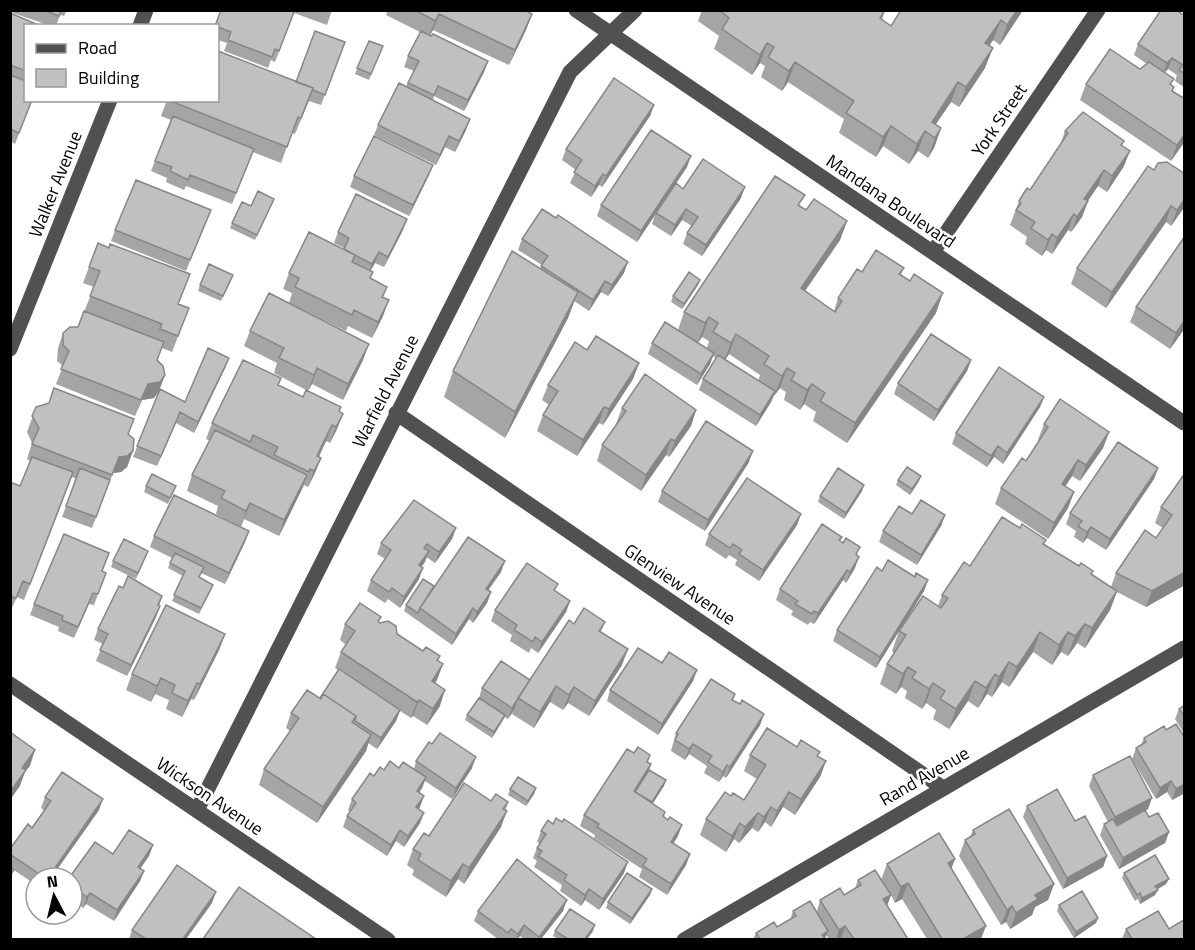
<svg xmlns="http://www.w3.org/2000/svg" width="1195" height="950" font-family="'Titillium Web',sans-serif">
<rect width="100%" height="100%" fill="#fff"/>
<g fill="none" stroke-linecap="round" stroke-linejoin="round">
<!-- minor -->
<path stroke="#515151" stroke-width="15" d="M576 10 1184 423
M140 26 146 10
M933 252 1098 10
M10 349 110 100
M396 413 943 788
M10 684 388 940
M197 810 570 72 635 10
M684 940 1184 648"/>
</g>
<!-- wall -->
<path fill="#a5a5a5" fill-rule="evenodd" d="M13 10H67L64 16 60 15 56 26H51L13 13Z
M221 10H332L327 25 294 13 275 62 271 60 268 68 224 51 227 43 218 40V26Z
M388 10H525L532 14 526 30 509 65 433 30 430 36 488 61 484 72 464 111 434 96 433 100 466 130 455 152 445 147 436 165 374 135 378 125 406 86 414 71 404 67 408 56 420 32 386 15Z
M702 10H885L882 20 891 26 1023 10 1000 45 993 40 989 46 985 68 959 107 951 102 936 124 941 128 934 148 928 158 918 151 909 164 883 146 876 157 839 133 844 119 788 82 782 91 761 77 765 66 760 63 752 75 714 49 719 36 698 21Z
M10 13 26 26V100H32L15 144 12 142 10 147Z
M1185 16V88L1175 81 1177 75 1168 69 1164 72 1172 85V91L1185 99V141L1171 161 1080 100 1086 84 1140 69 1147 64 1134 55 1138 44Z
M369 41 383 46 369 80 355 74Z
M345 42 321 105 309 101 295 134 292 133 281 163 253 152 232 204 186 186 184 190 166 182 167 178 151 171 171 120 161 116 167 100 296 82Z
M654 105 650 116 602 187 599 185 591 197 570 183 576 170 562 160 566 149Z
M1065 131 1124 141 1122 145 1124 166 1107 192 1098 186 1088 201 1082 217 1071 232 1068 230 1052 254 1046 250 1042 256 1025 244 1027 237 1010 225 1019 201 1030 190 1060 145Z
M687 167 676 183 683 189 741 198 702 256 683 244 687 233 692 226 682 220 671 236 652 224 655 215 637 242 597 216 601 205Z
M1185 174V206L1171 226 1166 222 1106 308 1071 284 1077 268Z
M429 175 409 216 350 187 354 176Z
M274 199 255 240 230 228 232 223Z
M800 207 806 210 847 221 840 240 805 291 834 311 838 298 862 272 904 268 901 275 936 313 847 443 813 421 816 412 804 404 800 410 784 400 786 392 780 388 774 396 771 402 756 426 699 390 703 379 716 358 713 356 710 364 697 385 648 354 652 343 678 330 684 312ZM702 337 709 341 707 348 698 343ZM729 354 760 375 758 381 725 360Z
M211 210 186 271 111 241 115 230Z
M407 219 403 230 384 267 375 263 370 271V279L387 287 383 298V316L372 338 348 326 346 331 289 303 292 293 283 289 289 273 344 249V248L334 243 338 232Z
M1185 236V328L1170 349 1130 322 1136 307Z
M522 239 624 273 608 296 601 292 589 311 574 301 568 318 505 438 444 397 453 371 540 269 542 265 518 250Z
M89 267 189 308 172 352 162 348 157 360 160 389 185 402 229 358 225 368 194 433 176 423 157 466 133 457 159 391 154 398 142 400 135 416 56 384 63 366 57 361 58 348 63 333 78 327 94 287 83 283Z
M231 280 221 301 198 291 200 285Z
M700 280 698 285 682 309 671 302 673 296Z
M250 331 363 360 343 400 312 384 308 391 341 407 339 412 337 429 330 443 326 441 319 457 321 458 315 473 308 487 304 485 303 488V487L279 536 244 519 241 527 216 514 218 506 187 491 192 475 210 441 206 439 212 423 281 378 278 386 303 397 306 390 274 373 277 363 244 346Z
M587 350 639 363 633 379 603 425 599 423 577 456 537 431 543 415 549 405 542 400 548 385Z
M971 360 967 371 934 421 894 394 898 383Z
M1044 397 1040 407 1003 464 994 457 987 467 952 444 956 433Z
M36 407 128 434 133 451 127 467 121 472 113 473 92 528 62 517 76 479 72 477 24 600 17 597 10 612V482L20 486 30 461 27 459 32 443 27 432Z
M622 408 696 410 691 426 669 457 666 455 641 491 597 461 602 445 617 424H616Z
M1044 424 1109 432 1103 448 1080 481 1072 476 1065 487 1074 492 1068 508 1048 539 995 504 1001 488 1026 461 1039 441 1038 440Z
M749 462 705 531 658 502 662 491Z
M1158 468 1154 479 1106 550 1087 538 1083 543 1074 537 1076 531 1066 524 1070 513Z
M1185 473V585L1146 607 1117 592 1110 610 1085 648 1077 643 1068 656 1061 652 1052 665 1033 652 1009 687 1002 682 992 697 987 694 978 708 968 701 949 729 933 719 936 710 926 703 922 709 905 698 907 691 901 687 896 694 880 684 887 664 894 653 892 651 899 631 938 606 942 595 970 566 1020 528 1046 540 1044 544 1111 587 1116 573 1156 538 1163 528 1155 523 1161 507Z
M898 480 919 481 910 495 896 485Z
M146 486H176L168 504 144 492Z
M862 491 844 519 818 502 820 496Z
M801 514 797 525 759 581 735 565 737 560 729 555 726 559 705 545 709 534Z
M912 514 945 515 941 526 917 565 879 542 883 531Z
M456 528 452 539 435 563 426 557 421 567 419 579 400 608 388 599 385 603 367 591 371 580 385 559 377 554 381 543Z
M154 536 245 542 225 584 201 573 199 578 211 590 199 614 172 601 183 576 168 568 172 558 150 547Z
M842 537 840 541 857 555 855 568 846 583 843 580 814 624 810 622 808 625 791 615 793 611 776 600 780 589Z
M148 551 136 579 111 567 113 561Z
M882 571 915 577 928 580 924 591 876 668 833 641 837 630Z
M102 572 106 573 94 605 89 604 74 638 58 631 59 627 30 615 34 604Z
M501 572 488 590 491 592 487 603 473 623 469 619 452 645 404 611 406 605 434 586Z
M123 588 162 596 156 617 127 676 96 661 103 644 94 640 98 629Z
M556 591 570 601 566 612 538 653 531 648 529 653 510 641 512 635 491 621 495 610Z
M379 622 423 651 440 656 438 661 437 680 435 683 440 706 427 725 413 716 411 718 400 711 396 721 377 749 368 743 366 751 317 823 259 785 264 769 290 731 286 728 291 713 320 698 338 670 335 668 341 652 346 645 340 640 345 624Z
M605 622 601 632 622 665 589 716 568 703 563 710 550 702 534 728 512 714 514 710 508 719 505 717 503 720 492 738 465 720 467 715 479 698 482 688 530 680 574 624Z
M225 634 219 650 194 700 191 699 182 717 166 709 169 700 155 694 151 702 126 690 132 674Z
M662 663 697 670 693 681 658 735 607 701 610 690Z
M735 694 733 700 740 704 764 714 760 725 726 778 723 776 719 782 704 773 707 766 689 754 685 760 671 751 676 733Z
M1185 705V735L1175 719 1179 709Z
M1144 738 1185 793 1172 800 1167 792 1156 799 1132 759 1136 748 1141 745Z
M432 744 472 768 452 799 425 781 422 788 419 793 420 807 419 809 420 823 404 847 396 841 387 856 343 827 347 816 350 812 348 810 352 799 374 776 384 770 399 768 414 769 416 761Z
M797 747 818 756 826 761 820 777 795 815 783 807 771 827 765 822 758 832 752 828 739 843 734 839 726 852 700 835 706 819 731 796 744 800 757 779 744 771 750 755Z
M648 762 651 764 649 770 664 786 652 803 665 812 664 817 678 836 673 844 690 854 686 865 667 895 639 877 642 869 594 838 595 835 580 826 584 815Z
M1093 775 1148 809 1117 825V826L1149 817 1169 832 1165 843 1119 869 1100 835 1104 824 1108 822 1089 786Z
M536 788 534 794 526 806 508 795 510 789Z
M45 797 99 810 51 878H36V885L14 870 10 877V849L32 828 45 811 41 808Z
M491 801 508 802 501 827 464 884 458 879 446 897 412 875 414 870 407 865 413 849 429 836Z
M1027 806 1075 821 1107 856 1103 867 1063 889 1023 817Z
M973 830 1054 884 1048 900 1035 907 1032 915 1010 929 1006 922 1001 925 959 856 965 840 970 837Z
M541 831 624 873 599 910 585 900 581 906 560 891 562 885 534 867 537 861 533 858 539 843 537 842Z
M153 845 149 856 140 868 144 871 140 881 114 921 86 904 83 908 72 900V878L113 854Z
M887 864 951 869 981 939H927L902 899 895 903 891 895 887 905 908 939H829L826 935 825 939H753L756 933 777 927 790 920 793 911H817L820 900 844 895 855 888 858 880H881Z
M1124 873 1169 879 1166 884 1157 889 1155 895 1140 904 1138 899 1135 901 1122 878Z
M652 889 650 895 630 924 606 908 608 902Z
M212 903 186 939H129L132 930Z
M1059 905 1098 918 1096 923 1074 938 1057 911Z
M478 911H563L541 939H524L520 936 517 939H498L474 921Z
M1126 929H1169L1185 939H1122Z
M555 931H593L587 939H558L553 936Z"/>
<!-- shaded-wall -->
<path fill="#868686" d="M1017 10H1023L1000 45 1007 25Z
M439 14 433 30 429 36 435 21Z
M532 14 526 30 509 65 515 50Z
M1001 20 993 40 978 63 985 43Z
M767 43 760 63 752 75 760 55Z
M993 48 985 68 959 107 966 87Z
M1172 58 1168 69 1163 74 1167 63Z
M488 61 484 72 464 111 468 100Z
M795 62 788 82 782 91 789 71Z
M958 82 951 102 929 134 932 122Z
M654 105 650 116 602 187 606 176Z
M470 119 466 130 455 152 459 141Z
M891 126 883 146 876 157 883 137Z
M941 128 934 148 928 158 935 138Z
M925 131 918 151 909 164 917 144Z
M1185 134V141L1171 161 1177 145Z
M449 136 445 147 436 165 440 155Z
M1130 151 1124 166 1107 192 1112 176Z
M691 156 687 167 637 242 641 231Z
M433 165 429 175 409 216 413 205Z
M1104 170 1098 186 1078 214 1084 199Z
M603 174 599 185 591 197 595 186Z
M745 187 741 198 702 256 706 245Z
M1185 199V206L1171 226 1177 210Z
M1088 201 1082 217 1071 232 1077 217Z
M1171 206 1166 222 1106 308 1112 292Z
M686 209 682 220 671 236 675 225Z
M1074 214 1068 230 1052 254 1057 238Z
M407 219 403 230 384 267 388 257Z
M847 221 840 240 793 308 801 288Z
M1052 234 1046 250 1042 256 1048 240Z
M379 252 375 263 368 275 372 264Z
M628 262 624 273 608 296 612 285Z
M700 280 698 285 682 309 684 304Z
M605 281 601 292 589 311 593 300Z
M578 292 568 318 505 438 515 412Z
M943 293 936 313 847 443 855 423Z
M389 300 383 316 372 338 378 322Z
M709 317 702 337 698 343 705 323Z
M1185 320V328L1170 349 1176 333Z
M736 334 729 354 723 363 731 343Z
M369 344 363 360 343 400 348 384Z
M714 353 710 364 697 385 701 374Z
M229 358 225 368 194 433 198 422Z
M971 360 967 371 934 421 938 410Z
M639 363 633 379 603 425 609 409Z
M317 368 312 384 308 391 314 375Z
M787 368 780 388 774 396 782 376Z
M165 375 159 391 154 398 142 400 135 416 148 384Z
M812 384 804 404 800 410 807 390Z
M775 391 771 402 756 426 760 415Z
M1044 397 1040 407 1003 464 1007 453Z
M604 407 599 423 577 456 583 440Z
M696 410 691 426 669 457 675 441Z
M180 412 176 423 157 466 161 456Z
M343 414 337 429 330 443 336 427Z
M332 425 326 441 311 472 317 456Z
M1109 432 1103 448 1080 481 1086 465Z
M671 439 666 455 641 491 646 475Z
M998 446 994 457 987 467 991 456Z
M133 451 127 467 121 472 113 473 106 491 119 457Z
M753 451 749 462 705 531 708 520Z
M321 458 315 473 308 487 314 471Z
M1078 460 1072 476 1056 500 1062 484Z
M1158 468 1154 479 1106 550 1110 539Z
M307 475 301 491 279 536 284 520Z
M921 476 919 481 910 495 912 489Z
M864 485 862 491 844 519 846 513Z
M1074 492 1068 508 1048 539 1054 523Z
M250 503 241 527 246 511Z
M801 514 797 525 759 581 763 570Z
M945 515 941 526 917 565 921 555Z
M1091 527 1087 538 1083 543 1087 532Z
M456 528 452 539 435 563 439 552Z
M249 531 245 542 225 584 229 573Z
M429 551 425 562 415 576 419 565Z
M859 557 855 568 846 583 850 572Z
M505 561 501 572 482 599 486 589Z
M423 568 419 579 400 608 404 597Z
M847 570 843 580 814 624 818 613Z
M1185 572V585L1146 607 1152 591Z
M928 580 924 591 876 668 880 657Z
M1117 591 1110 610 1085 648 1092 628Z
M491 592 487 603 473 623 477 612Z
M570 601 566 612 538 653 542 642Z
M160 606 156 617 127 676 131 665Z
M473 608 469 619 452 645 456 634Z
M1085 624 1077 643 1068 656 1075 636Z
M1040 632 1033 652 1009 687 1017 667Z
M1068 632 1061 652 1052 665 1059 645Z
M225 634 219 650 194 700 200 684Z
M628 649 622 665 589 716 595 701Z
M1009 662 1002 682 992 697 999 677Z
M443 664 437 680 426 697 432 681Z
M908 667 901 687 896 694 903 674Z
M697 670 693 681 658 735 662 724Z
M995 674 987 694 978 708 986 688Z
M161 678 155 694 151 702 157 686Z
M975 681 968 701 949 729 956 709Z
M197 683 191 699 182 717 188 701Z
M933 683 926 703 922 709 929 689Z
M556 686 550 702 534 728 540 712Z
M574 687 568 703 563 710 569 695Z
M445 690 440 706 427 725 433 709Z
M518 699 514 710 508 719 512 708Z
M419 700 413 716 411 718 417 702Z
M400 710 396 721 377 749 381 738Z
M764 714 760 725 726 778 730 767Z
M505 715 503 720 492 738 494 732Z
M371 735 366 751 317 823 323 807Z
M693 744 689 754 685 760 689 749Z
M35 750 30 766 25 772 20 786 10 800V792L22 768Z
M476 757 472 768 452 799 456 788Z
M826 761 820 777 795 815 801 799Z
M651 764 647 775 636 792 634 791Z
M727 765 723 776 719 782 723 772Z
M426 777 422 788 413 802 417 791Z
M666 780 664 786 650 808 652 802Z
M1171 781 1167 792 1156 799 1160 788Z
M1185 784V793L1172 800 1176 789Z
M536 788 534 794 526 806 528 801Z
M789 792 783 807 771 827 777 811Z
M424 796 420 807 412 818 416 807Z
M1152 798 1148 809 1111 828 1115 817Z
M103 799 99 810 51 878H48Z
M771 807 765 822 758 832 764 817Z
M507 811 501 827 464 884 469 868Z
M424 813 420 823 404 847 408 836Z
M758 813 752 828 739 843 745 827Z
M740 823 734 839 726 852 732 836Z
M682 825 678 836 667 853 671 842Z
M400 830 396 841 387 856 391 845Z
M1169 832 1165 843 1119 869 1123 858Z
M153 845 149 856 134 878 138 867Z
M690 854 686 865 667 895 671 884Z
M1107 856 1103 867 1063 889 1067 878Z
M955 859 949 875 948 863Z
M628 862 624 873 599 910 603 899Z
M463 864 458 879 446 897 451 881Z
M144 871 140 881 114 921 117 910Z
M1169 879 1166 884 1153 892 1155 886Z
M908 883 902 899 895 903 901 887Z
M1054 884 1048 900 1035 907 1032 915 1010 929 1016 913 1035 895Z
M589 889 585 900 581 906 585 895Z
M652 889 650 895 630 924 632 918Z
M1158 890 1155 895 1140 904 1142 898Z
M216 892 212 903 186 939H183Z
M90 893 86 904 83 908 87 897Z
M891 895 885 911 883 899Z
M567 900 563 911 541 939H538Z
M1012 906 1006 922 1001 925 1007 910Z
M1098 918 1096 923 1074 938 1076 932Z
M524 925 520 936 517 939H516L518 934Z
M595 925 593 931 587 939H585Z
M845 926 841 939H836L839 930Z
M986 926 981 939H963Z
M828 931 825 939 822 935Z"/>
<!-- building -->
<path fill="#c0c0c0" stroke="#868686" stroke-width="1.5" d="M43 10H61L59 16Z
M221 10H291L294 12 279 51 275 49 272 57 228 40 231 32 218 27V26H215Z
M415 10H525L532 14 515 50 439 14 435 21Z
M719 10H885L880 18 891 26 901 10H1017L1007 25 1001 20 985 43 993 48 966 87 958 82 932 122 941 128 935 138 925 131 917 144 891 126 883 137 846 113 854 101 795 62 789 71 768 57 774 47 767 43 760 55 722 29 729 18Z
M1161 10H1176L1185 16V74L1179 70 1183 65 1172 58 1167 63 1138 44Z
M10 13 41 26H26V71L10 65Z
M315 31 345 42 325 95 313 90V88L296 82Z
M421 31 431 36 433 34 488 61 468 100 438 86 434 95 408 83 419 61 408 56Z
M369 41 383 46 371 74 357 68Z
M1110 49 1140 69 1149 62 1174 79 1170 84 1174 87 1172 91 1185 99V134L1177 145 1086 84Z
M218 51 313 88 301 118 298 117 287 147 168 100H218Z
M10 75 26 81V100H32L19 133 10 129Z
M614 78 654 105 606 176 603 174 595 186 574 172 582 160 566 149Z
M399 83 470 119 459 141 449 136 440 155 378 125Z
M1083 112 1124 141 1121 145 1130 151 1112 176 1104 170 1084 199 1088 201 1077 217 1074 214 1057 238 1052 234 1048 240 1031 228 1035 222 1016 210 1021 203 1019 201 1027 188 1030 190 1068 133 1065 131Z
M173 116 254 149 236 193 190 175 188 180 170 171 172 167 155 161Z
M651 130 691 156 641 231 601 205Z
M374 136 433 165 413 205 354 176Z
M703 159 745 187 706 245 687 233 698 217 686 209 675 225 656 213 676 183 683 189Z
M1167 162 1185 174V199L1177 210 1171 206 1112 292 1077 268 1148 166 1154 170 1158 163Z
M775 176 805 195 798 205 806 210 814 199 847 221 801 288 835 312 842 301 838 298 857 269 862 272 876 250 904 268 899 274 910 281 914 274 943 293 855 423 820 401 825 393 812 384 807 390 791 380 795 373 787 368 782 376 764 364 769 356 736 334 731 343 713 332 718 323 709 317 705 323 684 312Z
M136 180 211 210 190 260 115 230Z
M258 191 274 199 257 235 232 223 242 202 251 206Z
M356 194 407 219 388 257 379 252 372 264 344 249 349 238 338 232Z
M542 209 556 218 558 215 628 262 612 285 605 281 593 300 541 266 548 256 522 239Z
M309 232 355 255 352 262 373 272 370 278 387 287 382 297 389 300 378 322 354 310 352 315 295 287 299 278 289 273Z
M1185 236V320L1176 333 1136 307Z
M98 243 109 248 110 244 190 274 178 304 189 308 178 336 160 329 162 324 90 296 100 271 89 267Z
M512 251 578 292 515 412 453 371Z
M209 264 233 275 223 296 200 285Z
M689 272 700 280 684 304 673 296Z
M269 293 369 344 348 384 317 368 314 375 279 358 284 348 250 331Z
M84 311 164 342 157 360 163 366 165 375 160 382 148 384 141 400 61 369 69 351 63 345V333L70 327H78Z
M665 322 714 353 701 374 652 343Z
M931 334 971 360 938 410 898 383Z
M596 336 639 363 609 409 604 407 583 440 543 415 558 391 548 385 575 342 587 350Z
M208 348 229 358 198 422 180 412 161 456 137 446 160 389 185 402Z
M718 355 775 391 760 415 703 379Z
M243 360 281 378 278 385 303 397 306 390 341 407 339 411 343 414 336 427 332 425 317 456 321 458 314 471 310 469 309 472 274 455 278 447 253 435 250 442 212 423Z
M999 367 1044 397 1007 453 998 446 991 456 956 433Z
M645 374 696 410 675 441 671 439 646 475 602 445 626 411 622 408Z
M54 388 134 419 128 434 134 439 133 451 127 456 119 457 112 475 32 444 39 428 32 416 36 407 49 403Z
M1060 399 1109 432 1086 465 1078 460 1062 484 1074 492 1054 523 1001 488 1022 458 1026 461 1048 427 1044 424Z
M706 421 753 451 708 520 662 491Z
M215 430 307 475 284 520 250 503 246 511 221 498 225 491 192 475Z
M1118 442 1158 468 1110 539 1091 527 1087 532 1078 526 1082 521 1070 513Z
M32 457 73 472 30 584 23 581 16 598 10 596V482L20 486Z
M907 467 921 476 912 489 898 480Z
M80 468 110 480 96 517 66 506Z
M838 468 864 485 846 513 820 496Z
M1185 473V572L1152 591 1116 573 1145 530 1156 538 1172 515 1161 507Z
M152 474 176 486 170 498 146 486Z
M747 478 801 514 763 570 739 554 742 550 733 544 730 548 709 534Z
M174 495 249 531 229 573 154 536Z
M414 500 456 528 439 552 427 544 424 548 429 551 419 565 423 568 404 597 392 588 389 592 371 580 391 550 381 543Z
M921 500 945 515 921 555 883 531 899 506 912 514Z
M1002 517 1020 528 1022 524 1046 540 1043 544 1079 566 1081 563 1093 571 1091 574 1117 591 1092 628 1085 624 1075 636 1068 632 1059 645 1040 632 1017 667 1009 662 999 677 995 674 986 688 975 681 956 709 940 699 945 691 933 683 929 689 912 678 916 672 908 667 903 674 887 664 906 635 899 631 923 596 941 608 948 598 942 595 964 562 970 566Z
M822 524 842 537 839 540 843 543 846 538 860 547 856 554 859 557 850 572 847 570 818 613 814 611 812 614 795 604 798 601 780 589Z
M64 534 109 553 102 571 106 573 98 594 93 593 78 627 62 620 63 616 34 604Z
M468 537 505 561 486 589 491 592 477 612 473 608 456 634 420 608Z
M124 539 148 551 138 573 113 561Z
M175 553 204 567 199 577 213 585 201 608 174 595 185 571 170 563Z
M888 560 915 577 916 573 928 580 880 657 837 630 877 567 882 571Z
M527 563 558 584 554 590 570 601 542 642 535 637 533 642 514 630 517 625 495 610Z
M128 576 162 596 158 605 160 606 131 665 100 650 108 634 98 629 119 586 123 588Z
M423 579 434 586 420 608 418 613 406 605Z
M360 603 381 617 378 621 380 623 388 621 396 626 397 634 423 651 426 647 440 656 437 660 443 664 432 681 445 690 433 709 419 700 417 702 341 652 355 631 345 624Z
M166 605 225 634 200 684 197 683 188 701 172 693 175 685 161 678 157 686 132 674Z
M584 608 605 622 599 631 628 649 595 701 574 687 569 695 556 686 540 712 518 698 569 620 574 624Z
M638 648 662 663 669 652 697 670 662 724 610 690Z
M501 661 530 680 512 708 482 688Z
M339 669 400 710 381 738 355 721 356 716 323 694 321 699 320 698Z
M711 679 735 694 732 700 740 704 742 700 764 714 730 767 727 765 723 772 708 762 712 756 693 744 689 749 675 740 678 734 676 733Z
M307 690 321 699 323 694 356 716 352 722 371 735 323 807 264 769 299 718 291 713Z
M479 698 505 715 494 732 467 715Z
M1185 705V717L1179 709Z
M1176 724 1185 738V784L1176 789 1171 781 1160 788 1136 748 1146 742 1144 738 1164 726 1166 730Z
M767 728 797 747 801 740 820 752 817 756 826 761 801 799 789 792 777 811 771 807 764 817 758 813 745 827 740 823 732 836 706 819 725 792 731 796 733 793 744 800 766 765 750 755Z
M10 732 35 750 22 768 26 770 10 792Z
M440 733 476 757 456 788 416 761 429 742 432 744Z
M638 747 650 755 647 762 651 764 634 791 665 812 663 816 668 820 670 817 682 825 671 842 690 854 671 884 643 866 647 859 597 827 599 824 584 815 627 749 634 753Z
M1130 756 1152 798 1115 817 1093 775Z
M390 761 399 768 403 762 426 777 417 791 424 796 416 807 424 813 408 836 400 830 391 845 347 816 356 803 352 799 370 773 374 776 380 767 384 770Z
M649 770 666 780 652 802 635 792Z
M62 772 103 799 48 878H45L10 854V849L28 824 32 828 51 801 45 797Z
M518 777 536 788 528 801 510 789Z
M464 783 491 801 496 794 508 802 503 809 507 811 469 868 463 864 451 881 418 860 421 854 413 849 424 833 429 836Z
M1057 789 1075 821 1085 816 1107 856 1067 878 1027 806Z
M1009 809 1054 884 1035 895 1038 899 1016 913 1012 906 1007 910 965 840 975 834 973 830Z
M1145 810 1149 817 1158 813 1169 832 1123 858 1104 824 1113 819 1117 826Z
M556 818 562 822 564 819 628 862 603 899 589 889 585 895 564 880 567 875 538 856 542 851 537 848 546 834 541 831 548 820 553 824Z
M129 830 153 845 138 867 144 871 117 910 90 893 87 897 72 886V878H69L95 842 113 854Z
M939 833 955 859 948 863 986 926 963 939H942L908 883 901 887 887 864Z
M1155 855 1169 879 1155 886 1158 890 1142 898 1140 893 1137 895 1124 873Z
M517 859 567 900 539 937 524 925 518 934 511 929 508 933 478 911Z
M177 865 216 892 183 939H146L132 930Z
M10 867 14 870 10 875Z
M875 870 891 895 883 899 908 939H854L845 926 839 930 820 900 840 888 844 895 861 885 858 880Z
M627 873 652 889 632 918 608 902Z
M239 887 316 939H203Z
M1082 891 1098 918 1076 932 1059 905Z
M810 901 828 931 822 935 825 939H760L756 933 774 922 777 927 796 916 793 911Z
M570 909 595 925 585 939H568L555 931Z
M1158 911 1169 929 1185 919V939H1132L1126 929Z"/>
<g text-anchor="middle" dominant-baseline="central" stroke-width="5" stroke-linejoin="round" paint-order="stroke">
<!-- street labels -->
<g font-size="18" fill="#000" stroke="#fff">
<text transform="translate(999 120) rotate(-56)">York Street</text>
<text transform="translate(55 184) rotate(-68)">Walker Avenue</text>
<text transform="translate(891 201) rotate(34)">Mandana Boulevard</text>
<text transform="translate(385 391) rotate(-63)">Warfield Avenue</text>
<text transform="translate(680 584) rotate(34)">Glenview Avenue</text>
<text transform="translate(924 776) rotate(-30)">Rand Avenue</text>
<text transform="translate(210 796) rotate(34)">Wickson Avenue</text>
</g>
</g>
<!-- border -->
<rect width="1195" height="950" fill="none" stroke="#000000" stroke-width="24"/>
<!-- legend -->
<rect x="24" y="24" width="195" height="78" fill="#ffffff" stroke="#999999" stroke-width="1.5"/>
<rect x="36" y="44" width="30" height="9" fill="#515151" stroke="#999999" stroke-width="1.5"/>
<text x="78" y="54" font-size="18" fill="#000000">Road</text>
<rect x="36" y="69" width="30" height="18" fill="#c0c0c0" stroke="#999999" stroke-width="1.5"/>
<text x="78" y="84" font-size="18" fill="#000000">Building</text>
<!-- north arrow -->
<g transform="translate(54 896) rotate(353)"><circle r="28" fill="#ffffff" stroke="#999999" stroke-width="1.5"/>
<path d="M0-4.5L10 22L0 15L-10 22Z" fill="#000000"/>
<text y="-9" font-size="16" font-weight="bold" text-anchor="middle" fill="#000000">N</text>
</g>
</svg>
